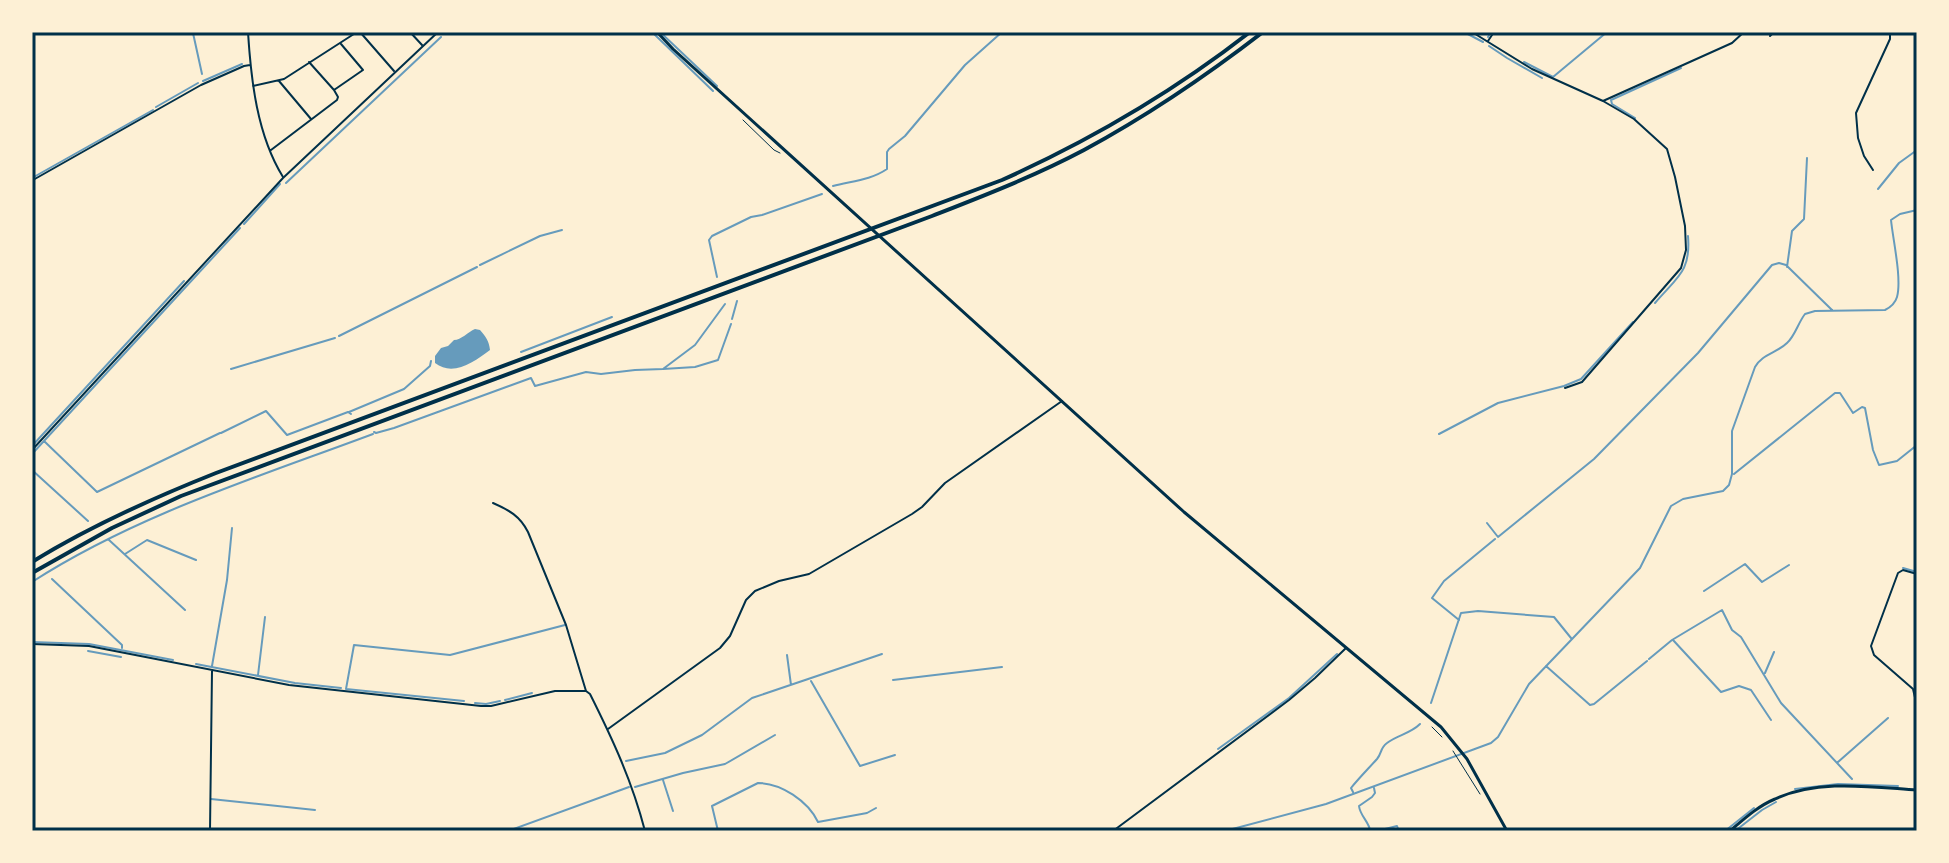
<svg xmlns="http://www.w3.org/2000/svg" width="1949" height="863" font-family="'Roboto Serif',serif">
<rect width="100%" height="100%" fill="#fdf0d5"/>
<!-- water -->
<path fill="#669bbc" d="M475 329 480 330C486 337 489 341 490 350 474 362 453 377 435 363V356L441 348 448 346 454 340C461 340 468 332 475 329Z"/>
<g fill="none" stroke-linecap="round" stroke-linejoin="round">
<!-- stream -->
<path stroke="#669bbc" stroke-width="2" d="M652 32 713 91
M660 32 717 86
M1464 32 1483 42
M193 33 202 74
M445 33 446 32
M1488 37 1491 32
M1489 46 1507 58 1542 78
M1524 62 1553 77 1607 32
M203 81 242 64
M156 107 198 83
M1635 118 1612 104 1611 100 1681 68
M32 178 153 110
M286 183 441 37
M833 186C852 181 871 180 887 169V152L889 149 905 136 965 65 1002 32
M1878 189 1899 163 1917 150
M244 224 280 184
M480 265 540 236 562 230
M1787 267 1792 231 1804 219 1807 158
M717 277 709 240 712 236 751 217 762 215 822 194
M1655 303C1677 277 1691 272 1688 236
M732 319 737 301
M339 336 477 267
M521 352 612 317
M231 369 335 338
M663 369 695 367 718 360 731 324
M349 412 404 389 430 366 431 361
M374 432 376 433 394 428 531 378 535 386 586 372 601 374 635 370 663 369 695 345 725 304
M221 433 266 411 287 435 348 412 351 414
M1439 434 1498 403 1564 386 1581 379 1633 322
M44 441 97 492 220 433
M32 446 184 281
M32 454 240 228
M32 470 88 521
M1734 474 1835 393H1840L1853 413 1862 407 1865 408 1873 450 1879 465 1897 461 1917 445
M1487 523 1498 537 1594 459 1698 353 1772 265 1779 263 1786 265 1832 310
M109 540 185 610
M125 554 147 540 196 560
M1903 568 1917 572
M52 579 122 645V648
M32 582C136 515 258 477 373 434
M1704 591 1745 564 1762 582 1789 565
M1459 620 1432 598 1444 581 1495 539
M1673 640 1721 692 1739 686 1751 690 1771 720
M32 642 89 644 173 660
M88 651 121 657
M787 655 791 685
M1649 659 1672 640 1722 610 1732 630 1741 637 1781 703 1852 779
M196 664 295 683 341 688
M212 666 227 580 232 528
M1546 666 1590 705 1594 704 1647 661
M1765 673 1774 652
M258 675 265 617
M893 680 1002 667
M811 681 860 766 895 755
M346 689 354 645 450 655 565 625
M346 689 464 701
M505 700 532 693
M475 703 486 704 500 701
M1431 703 1461 613 1478 611 1554 617 1571 638
M1218 749 1289 698 1337 654
M626 761 665 753 702 735 752 698 882 654
M1838 762 1888 718
M663 780 673 811
M635 787 683 773 725 764 775 735
M1795 789 1838 784 1898 786
M1353 792 1351 788C1359 778 1368 769 1377 759 1382 753 1380 748 1387 743 1397 735 1410 734 1420 724
M211 799 315 810
M508 831 629 787
M718 831 712 806 758 783C781 783 808 801 818 822L867 813 876 808
M1225 831 1326 804 1491 743 1498 737 1529 684 1640 568 1671 506 1683 499 1723 491 1729 485 1732 474V431L1755 367C1762 354 1777 353 1787 343 1795 336 1798 323 1805 314L1815 311 1885 310C1891 307 1895 304 1897 297 1902 279 1893 240 1891 220L1900 214 1917 210
M1370 831C1370 823 1360 816 1359 806L1372 797 1375 793 1374 788
M1377 831 1397 826 1399 831
M1725 831 1754 808
M1735 831 1762 810 1776 802"/>
<!-- path -->
<path stroke="#003049" stroke-width="1" d="M743 120 774 150 780 153
M1432 727 1442 737
M1453 751 1480 794"/>
<!-- minor -->
<path stroke="#003049" stroke-width="2" d="M248 32C251 80 257 135 283 177
M360 32 394 71
M410 32 422 45
M1472 32 1532 69 1603 101 1634 119 1667 149 1675 177 1685 226 1686 250 1681 268 1582 382 1565 388
M1770 36 1774 32
M1488 41 1494 32
M279 81 311 119
M253 86 284 79 357 32
M334 90 363 70 341 44
M1603 101 1732 43 1744 32
M271 150 337 100 338 97 334 90 309 62
M1873 170 1864 156 1858 138 1856 113 1890 39V32
M33 180 201 85 244 66 250 65
M493 503C509 510 520 516 528 532L566 625 586 691 590 694C613 740 632 781 645 831
M1917 574 1903 570 1898 573 1871 646 1874 655 1913 689 1917 706
M32 644 89 646 289 685 481 706H491L555 691H586
M608 729 720 648 730 636 746 600 755 591 779 581 809 574 912 514 922 507 945 483 1062 401
M210 831 212 671
M1113 831 1289 700 1315 678 1346 648"/>
<!-- tertiary -->
<path stroke="#003049" stroke-width="2" d="M32 450 283 178 438 32"/>
<!-- secondary -->
<path stroke="#003049" stroke-width="3" d="M657 32 673 49 1184 512 1441 727 1467 759 1507 831
M1730 831C1744 819 1758 806 1775 799 1818 779 1871 787 1917 790"/>
<!-- motorway -->
<path stroke="#003049" stroke-width="4" d="M32 562C90 526 153 498 216 473L1002 180C1091 140 1173 92 1250 32
M32 573 112 528 181 496 932 216C983 196 1035 176 1084 150 1147 116 1206 76 1263 32"/>
</g>
<!-- border -->
<rect width="1949" height="863" fill="none" stroke="#fdf0d5" stroke-width="68"/>
<rect x="34" y="34" width="1881" height="795" fill="none" stroke="#003049" stroke-width="3"/>
</svg>
